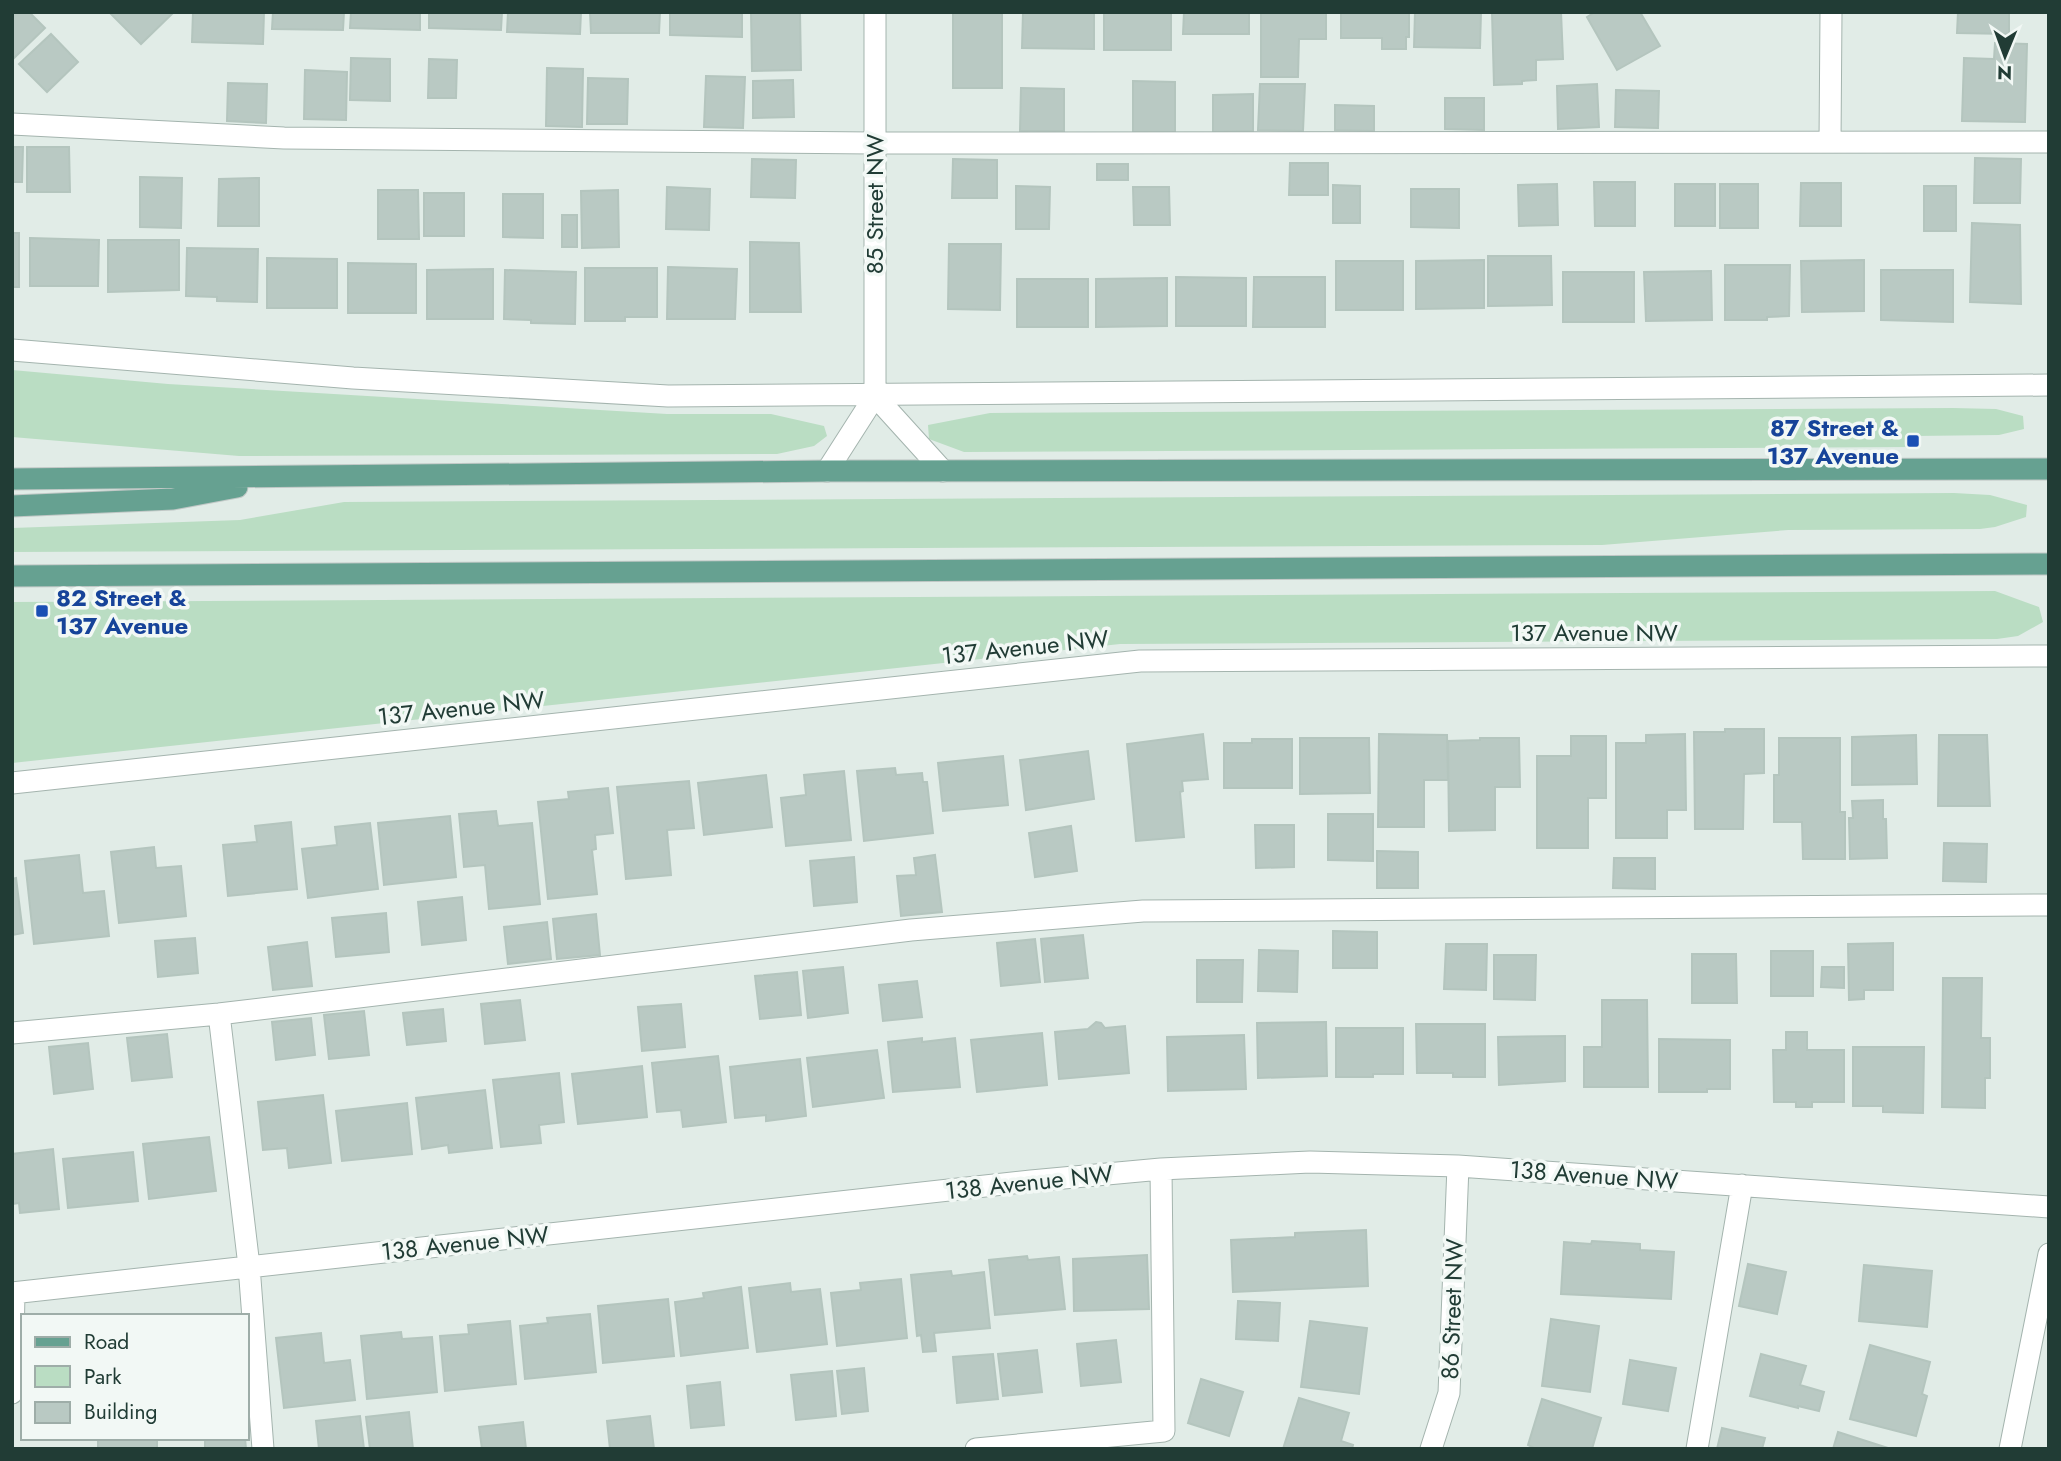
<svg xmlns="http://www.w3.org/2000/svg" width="2061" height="1461" font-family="Jost,sans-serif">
<rect width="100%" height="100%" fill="#e1ece7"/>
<!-- green -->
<path fill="#baddc3" d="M12 370 168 384 667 414H771L824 426 827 436 814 446 777 454 239 456 12 437Z
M1953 408 1996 409 2023 416 2024 429 1999 435 1914 436 1913 447 964 452 929 439 928 425 990 413Z
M1954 493 1990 495 2027 505 2026 517 1995 527 1980 529 1788 530 1602 545 12 552V528L240 520 344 502Z
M1995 591 2039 607 2043 622 2018 636 1997 639 1120 644 12 763V602Z"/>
<!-- building -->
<path fill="#b9c9c3" stroke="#b4c5be" stroke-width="2" d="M12 12H29L45 28 14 58 12 56Z
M109 12H174L141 44Z
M193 12H264L263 44 192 42Z
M273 12H344L343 30 272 29Z
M351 12H420V30L350 28Z
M429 12H502L501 30 429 28Z
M508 12H581L580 34 507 32Z
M590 12H660L659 33H591Z
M670 12H742V37L670 35Z
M751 12H800L801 70 752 71Z
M953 12H1002V88H953Z
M1023 12H1094V49L1022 48Z
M1104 12H1171V50H1104Z
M1184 12H1249V34H1183Z
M1261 12H1326V39H1299L1298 77H1261Z
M1341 12H1409V37H1406V49H1382V38H1341Z
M1415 12H1481L1480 48 1414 47Z
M1492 12H1561L1563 59 1536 60V80L1522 81V84L1494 85Z
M1595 12H1640L1660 46 1617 70 1587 17Z
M1958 12H2009V34L1957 33Z
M51 34 78 62 47 92 19 64Z
M1995 43 2027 44 2025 122 1962 121 1964 58 1994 59Z
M351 58 390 59V101L350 100Z
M429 59 457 60 456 98H428Z
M547 68 583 69 582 127 546 126Z
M305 70 347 72 346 120 304 119Z
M706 76 745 77 743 128 704 127Z
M588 78 628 79 627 124H587Z
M793 80 794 117 753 118V81Z
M1133 81 1175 82V132H1133Z
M228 83 267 84 266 123 227 121Z
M1260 84H1305L1303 131 1258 130Z
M1597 84 1599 127 1558 129 1557 86Z
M1021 88 1064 89V131H1020Z
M1616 90 1659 91 1658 128 1615 127Z
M1253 94V131L1213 132V95Z
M1445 98H1484V130L1445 129Z
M1335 105 1374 106V131L1335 130Z
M12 147H23L22 182H12Z
M27 147H69L70 192H27Z
M1975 158 2021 159 2020 203H1974Z
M752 159 796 160 795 198 751 197Z
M953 159 997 160V198H952Z
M1290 163H1328V195H1289Z
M1097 164H1128V180H1097Z
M140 177 182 178 181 228 140 227Z
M259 178V226H218L219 179Z
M1594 182H1635V226H1595Z
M1801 183H1841V226H1800Z
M1557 184 1558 225 1519 226 1518 185Z
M1675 184H1715V226H1675Z
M1720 184H1758V228H1720Z
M1333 185 1360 186V223H1333Z
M1016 186 1050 187 1049 229H1016Z
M1924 186H1956V231H1924Z
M667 187 710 189 709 230 666 229Z
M1133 187H1169L1170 225H1134Z
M1411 189H1459V228L1411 227Z
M378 190H418L419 239H378Z
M618 190 619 247 582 248 581 191Z
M424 193H464V236H424Z
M503 194H543V238L503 237Z
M562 215H577V247H562Z
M1972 223 2020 225 2021 304 1970 302Z
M12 233H19V287H12Z
M30 238 99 240 98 286H30Z
M108 240H179V290L108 292Z
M750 242 799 243 801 312H750Z
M949 244H1001L1000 310 948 309Z
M187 248 258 249 257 302 217 301V297L186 296Z
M1488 256H1551L1552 305 1488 306Z
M267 258 337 259V308H267Z
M1484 260V308L1416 309V261Z
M1864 260V311L1802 312 1801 261Z
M1336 261H1403V310H1336Z
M348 263 416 264V313H348Z
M1725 265H1790L1789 316 1767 317V320H1725Z
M668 267 737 269 735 319H667Z
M585 268H657V317H625V321H585Z
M493 269V319H427V270Z
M505 270 576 272 575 324 531 323V320L504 319Z
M1881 270H1953V322L1881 320Z
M1711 271 1712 320 1646 321 1644 272Z
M1563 272H1634V322H1563Z
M1176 277 1246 278V326H1176Z
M1254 277H1325V327H1253Z
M1167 278V326L1096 327V279Z
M1017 279H1088V327H1017Z
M1725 729H1764V773L1744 774 1743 829H1695L1694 732H1725Z
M1203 734 1208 779 1182 781 1183 791 1180 792 1184 837 1136 841 1127 744Z
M1379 734 1447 735 1448 780H1424V827H1378Z
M1685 734 1686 810H1667V838H1616V743H1646V735Z
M1916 735 1917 784 1852 785V737Z
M1939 735H1987L1990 806H1938Z
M1571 736H1606V798H1588V848H1537V756H1571Z
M1300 738H1369L1370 793 1300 794Z
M1480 738H1519L1520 787H1495V830L1449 831 1448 741 1480 740Z
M1779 738H1840V812H1845V859H1803L1802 822H1774V775H1779Z
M1252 739H1292V788H1224V743H1252Z
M1088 751 1094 799 1026 810 1020 760Z
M1003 756 1008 805 943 811 938 763Z
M895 768 896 775 922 773 923 782H927L933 833 864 841 857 771Z
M844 771 851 840 786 846 781 798 806 795 804 775Z
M766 775 772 827 704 835 698 783Z
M689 781 694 828 667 830 671 875 626 879 617 787Z
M608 788 613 833 595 835 596 849 592 850 597 894 548 899 538 802 569 799 568 792Z
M1883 800V819H1886L1887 858 1850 859 1849 818H1853L1852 801Z
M496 811 498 826 532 823 540 904 489 909 485 865 464 867 459 814Z
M1328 814H1373V861L1328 860Z
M450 816 456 877 384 885 378 823Z
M291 822 297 889 228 896 223 845 257 842 255 826Z
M370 823 378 889 308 898 302 849 337 845 335 827Z
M1255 825H1294V867L1256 868Z
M1071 826 1077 871 1035 877 1029 833Z
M1944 843 1987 844 1986 882 1943 881Z
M154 847 156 868 181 866 186 916 119 923 111 852Z
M1377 851 1418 852V888H1377Z
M79 855 83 893 104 891 109 936 34 944 25 861Z
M935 855 942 912 901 916 897 876 916 875 914 858Z
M854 857 857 902 814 906 810 861Z
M1614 858H1655V889L1613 888Z
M16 878 23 933 12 935V879Z
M462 897 466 940 422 945 418 902Z
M386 913 389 952 336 957 332 918Z
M596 914 600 955 557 959 553 919Z
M547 922 551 959 508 964 504 927Z
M1333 931 1377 932V968H1333Z
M1083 935 1088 978 1045 982 1041 939Z
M195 938 198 973 158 977 155 941Z
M1035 939 1040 982 1001 986 997 943Z
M307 942 312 986 273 990 268 947Z
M1893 943V990H1864V999L1849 1000 1848 944Z
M1446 944H1487L1486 990 1444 989Z
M1259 950 1298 951 1297 992 1258 991Z
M1771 951H1813V996H1771Z
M1692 954H1736L1737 1003H1692Z
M1494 955H1536L1535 1000 1494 999Z
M1197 960H1243L1242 1002H1197Z
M843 967 848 1013 808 1018 803 971Z
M1822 967H1844V988L1821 987Z
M797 972 801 1015 760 1019 755 976Z
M1943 978H1982L1981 1038H1990V1078H1985V1108L1942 1107Z
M917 981 922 1017 883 1021 879 985Z
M520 1000 525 1040 485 1044 481 1004Z
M1602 1000H1647L1648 1087H1584V1047H1602Z
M681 1004 685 1047 642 1051 638 1007Z
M443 1009 446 1041 407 1045 403 1013Z
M364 1011 369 1055 329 1059 324 1015Z
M311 1018 315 1055 276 1060 272 1022Z
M1096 1022 1101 1023 1105 1028 1125 1026 1129 1073 1059 1079 1055 1032 1088 1029Z
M1326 1022 1327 1076 1258 1078 1257 1023Z
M1416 1024H1485V1077H1453V1073H1417Z
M1336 1028H1403V1074H1373V1077H1336Z
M1786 1032H1807V1050H1844V1102H1812V1107H1796V1102H1774L1773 1050H1786Z
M1042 1033 1047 1085 977 1092 971 1040Z
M167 1034 172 1077 132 1081 127 1038Z
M1244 1035 1246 1089 1168 1091 1167 1037Z
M1565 1036V1081L1499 1085 1498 1037Z
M922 1038V1042L955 1038 960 1087 893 1092 888 1042Z
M1659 1039 1730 1040V1089H1707V1092H1659Z
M88 1043 93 1089 54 1094 49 1047Z
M1853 1047H1924L1923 1113 1883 1112V1106H1853Z
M877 1050 884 1098 813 1107 807 1058Z
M718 1056 726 1122 683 1127 681 1110 657 1112 652 1063Z
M800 1059 806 1116 766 1121V1115L735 1118 730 1067Z
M642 1066 647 1117 578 1124 572 1074Z
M559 1073 564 1122 539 1125 541 1143 501 1147 493 1080Z
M485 1090 492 1148 449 1153 448 1145 422 1149 416 1098Z
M323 1095 331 1163 289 1168 287 1148 263 1150 258 1102Z
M407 1103 412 1154 342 1161 336 1111Z
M209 1137 216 1191 149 1199 143 1144Z
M53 1149 59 1209 20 1213 19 1203 12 1204V1154Z
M133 1152 138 1201 68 1208 63 1159Z
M1366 1230 1368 1286 1233 1292 1231 1240 1295 1237V1233Z
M1592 1241 1640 1244V1250L1674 1252 1671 1299 1561 1294 1564 1242 1591 1244Z
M1147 1255 1149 1309 1074 1311 1073 1259Z
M1027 1256 1028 1260 1059 1257 1065 1309 995 1315 989 1260Z
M1748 1264 1786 1272 1777 1314 1739 1306Z
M1864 1265 1932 1271 1927 1327 1859 1321Z
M951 1271 952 1276 984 1272 990 1328 934 1333 936 1351 923 1352 921 1335 917 1336 911 1275Z
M901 1279 907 1338 837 1346 831 1293 861 1290 860 1283Z
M790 1283 791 1292 820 1289 827 1344 757 1352 749 1288Z
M741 1287 748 1348 681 1356 675 1302 704 1298 703 1293Z
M668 1299 674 1356 603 1363 598 1306Z
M1238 1301 1280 1303 1278 1341 1236 1339Z
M590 1314 596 1372 525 1379 520 1326 548 1323 547 1318Z
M1551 1319 1599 1326 1590 1392 1542 1386Z
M510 1321 516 1384 445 1391 440 1336 469 1334 468 1325Z
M1310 1321 1367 1328 1359 1394 1301 1387Z
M401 1332 402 1339 432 1337 437 1392 367 1399 361 1336Z
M321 1333 324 1363 350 1360 355 1400 284 1408 276 1338Z
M1116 1340 1121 1382 1081 1386 1077 1344Z
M1870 1345 1930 1362 1922 1394 1927 1396 1916 1436 1850 1419Z
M1037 1350 1042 1392 1003 1396 998 1354Z
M993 1354 998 1399 957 1403 953 1357Z
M1761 1354 1806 1366 1800 1385 1824 1392 1819 1411 1798 1406V1408L1750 1396Z
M1630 1360 1676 1368 1668 1411 1623 1404Z
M864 1368 868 1411 842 1414 837 1371Z
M832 1371 836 1416 796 1420 791 1375Z
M1201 1379 1243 1392 1229 1436 1188 1423Z
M720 1382 724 1425 691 1428 687 1386Z
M1299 1398 1349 1413 1341 1441 1353 1445 1352 1449H1283Z
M1542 1399 1601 1418 1592 1449H1536L1528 1445Z
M409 1412 413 1449H370L366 1417Z
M360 1416 364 1449H319L316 1421Z
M650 1416 654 1449H610L607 1421Z
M523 1422 526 1449H482L479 1427Z
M1722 1428 1765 1438 1762 1449H1717Z
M1838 1432 1891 1449H1833Z
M245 1438 246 1449H205V1439Z
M98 1439 157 1440V1449H98Z"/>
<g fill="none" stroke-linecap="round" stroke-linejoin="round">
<!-- minor casing -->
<g stroke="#a4b4ae" stroke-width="23">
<path id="minor" d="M12 124 284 138 873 143 2049 142
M1830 142 1831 12
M12 350 353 378 668 396 2049 385
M875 396 943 471
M827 471 875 396V12
M12 783 1140 661 2049 656
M219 1014 249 1266 263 1449
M12 1033 219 1014 911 930 1143 911 2049 905
M12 1293 1031 1181 1161 1169 1310 1162 1458 1166 2049 1207
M12 1393 14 1293
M976 1449 1164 1431 1161 1169
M1431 1449 1449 1393 1458 1166
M1697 1449 1742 1185
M2010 1449 2049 1254"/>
</g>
<!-- major casing -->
<g stroke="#c1c8c6" stroke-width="23">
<path id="major" d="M12 479 827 471 2049 469
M12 506 173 499 237 487
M12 576 2049 564"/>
</g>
<!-- minor -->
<use href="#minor" stroke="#fff" stroke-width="21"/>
<!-- major -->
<use href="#major" stroke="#66a191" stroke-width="21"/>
</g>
<!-- markers -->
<g fill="#1a4fb4" stroke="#f2f8f5" stroke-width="2.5">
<rect x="1906" y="434" width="14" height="14" rx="3.5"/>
<rect x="35" y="604" width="14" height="14" rx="3.5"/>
</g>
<g text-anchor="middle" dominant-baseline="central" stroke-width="7" stroke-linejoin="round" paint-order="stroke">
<!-- street labels -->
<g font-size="24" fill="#213c35" stroke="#f2f8f5">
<text transform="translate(874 204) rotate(-90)">85 Street NW</text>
<text x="1594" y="632">137 Avenue NW</text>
<text transform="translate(1025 647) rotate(-6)">137 Avenue NW</text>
<text transform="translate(461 708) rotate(-6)">137 Avenue NW</text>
<text transform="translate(1594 1175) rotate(4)">138 Avenue NW</text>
<text transform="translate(1029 1182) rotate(-6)">138 Avenue NW</text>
<text transform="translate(465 1243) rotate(-6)">138 Avenue NW</text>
<text transform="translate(1452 1309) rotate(-88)">86 Street NW</text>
</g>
<!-- transit labels -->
<g font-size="24" font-weight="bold" fill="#164399" stroke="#f2f8f5" text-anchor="end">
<text x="1899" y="427">87 Street &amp;<tspan x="1899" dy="28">137 Avenue</tspan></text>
<text x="56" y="597" text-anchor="start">82 Street &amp;<tspan x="56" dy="28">137 Avenue</tspan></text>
</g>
</g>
<!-- border -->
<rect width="2061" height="1461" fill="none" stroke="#213c35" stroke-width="28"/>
<!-- legend -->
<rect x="21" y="1314" width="228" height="126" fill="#f2f8f5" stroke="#9eada8" stroke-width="2"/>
<rect x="35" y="1337" width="35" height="10" fill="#66a191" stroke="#9eada8" stroke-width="2"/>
<text x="84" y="1349" font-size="21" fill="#213c35">Road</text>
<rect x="35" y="1366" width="35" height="21" fill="#baddc3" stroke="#9eada8" stroke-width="2"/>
<text x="84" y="1384" font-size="21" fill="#213c35">Park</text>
<rect x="35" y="1402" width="35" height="21" fill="#b9c9c3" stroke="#9eada8" stroke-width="2"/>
<text x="84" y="1419" font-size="21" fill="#213c35">Building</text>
<!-- north arrow -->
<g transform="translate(2005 56) rotate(181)" stroke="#f2f8f5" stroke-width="5" paint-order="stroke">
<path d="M0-5L12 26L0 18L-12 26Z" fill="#213c35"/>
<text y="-10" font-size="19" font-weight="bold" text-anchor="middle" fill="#213c35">N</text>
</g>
</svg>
